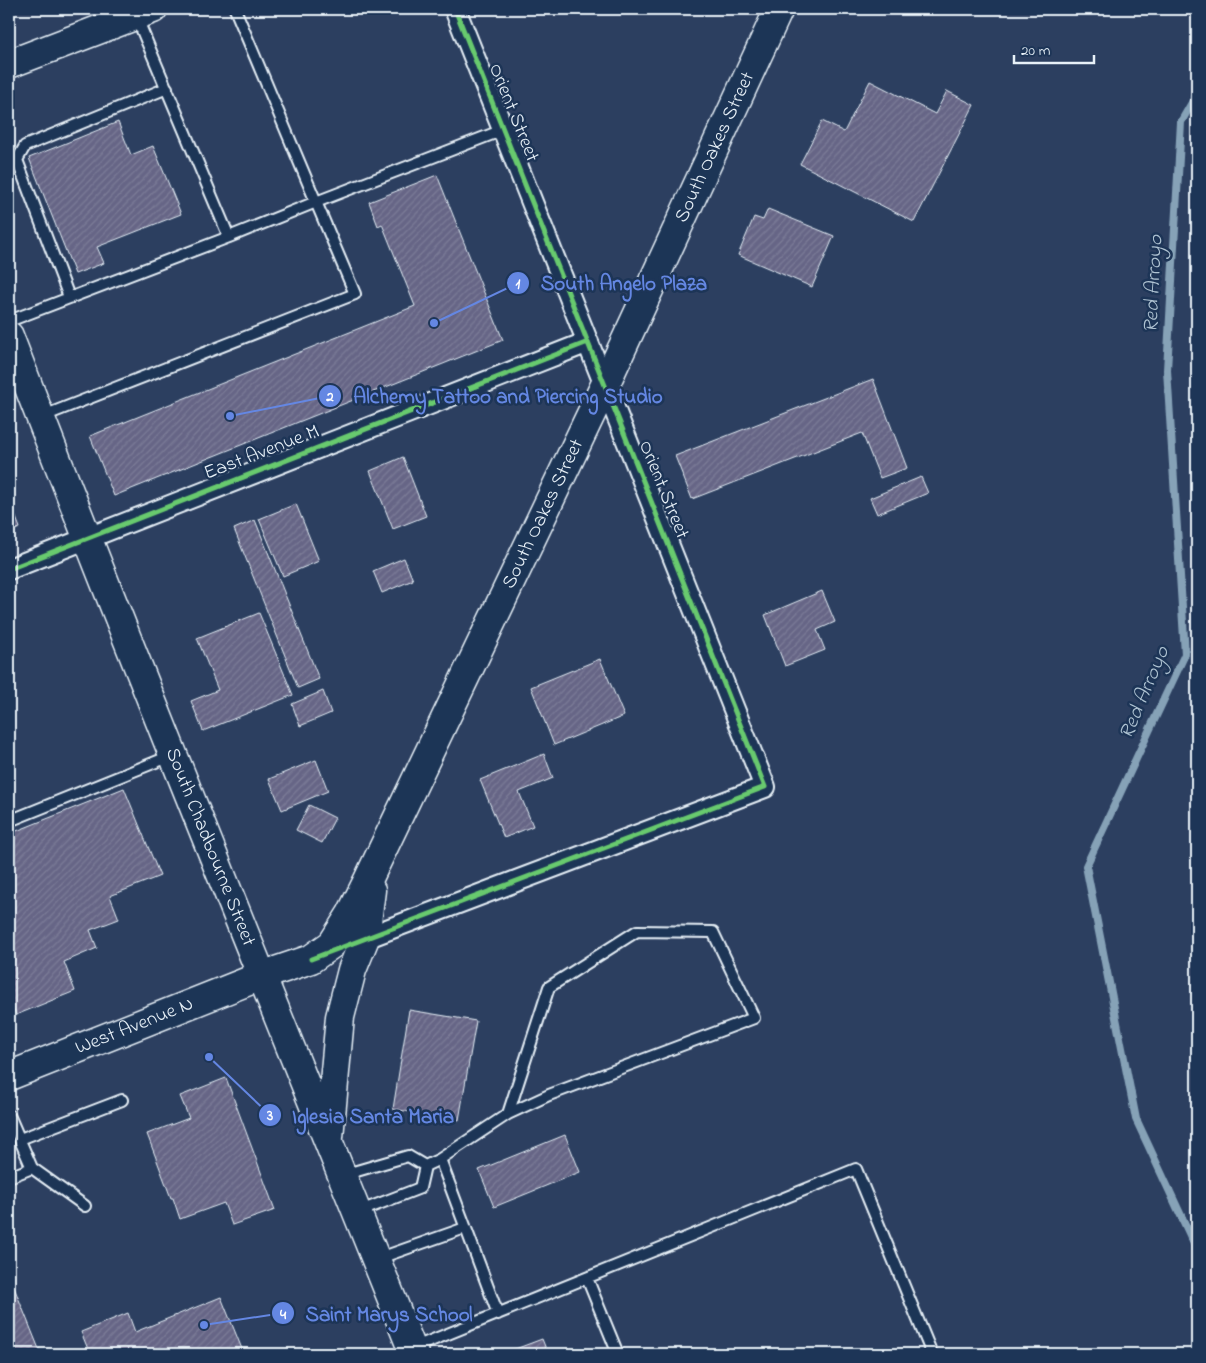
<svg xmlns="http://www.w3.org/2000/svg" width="1206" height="1363" font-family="'Indie Flower',sans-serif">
<defs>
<pattern id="building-hatch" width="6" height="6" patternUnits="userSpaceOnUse" patternTransform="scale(1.25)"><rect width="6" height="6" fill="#666586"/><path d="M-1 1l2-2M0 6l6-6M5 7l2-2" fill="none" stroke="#7c7c98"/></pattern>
</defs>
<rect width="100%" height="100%" fill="#2c3f60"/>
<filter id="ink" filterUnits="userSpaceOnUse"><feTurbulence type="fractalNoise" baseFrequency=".02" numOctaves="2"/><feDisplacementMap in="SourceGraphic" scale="10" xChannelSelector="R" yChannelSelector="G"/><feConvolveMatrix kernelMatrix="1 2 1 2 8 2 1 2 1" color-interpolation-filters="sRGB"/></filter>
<g filter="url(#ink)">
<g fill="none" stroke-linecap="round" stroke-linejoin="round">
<!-- stream -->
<path stroke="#86a2b7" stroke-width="8" d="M1197 94 1181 122 1167 370 1185 654 1086 866 1136 1119 1197 1250"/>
</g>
<!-- building -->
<path fill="url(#building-hatch)" stroke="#e8f1f8" d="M870 81 935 114 947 91 974 105 914 222 800 164 822 121 844 132Z
M118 122 131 155 153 146 181 214 97 247 104 263 75 274 29 158Z
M437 175 503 340 114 496 90 436 415 306 382 224 378 226 369 202Z
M768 209 834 236 812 287 738 255 754 217 763 220Z
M873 379 907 468 880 478 862 433 692 499 675 456Z
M403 457 426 516 393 529 370 471Z
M921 477 928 493 877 514 870 498Z
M9 499 20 528 9 532Z
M296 504 319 561 283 576 259 519Z
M255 520 319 679 298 688 234 529Z
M404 558 413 580 382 593 373 571Z
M822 591 835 622 817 630 825 650 785 666 765 615Z
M259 613 293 695 203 731 191 701 218 690 197 638Z
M600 659 624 716 554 745 531 687Z
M323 691 331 713 300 726 292 704Z
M544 754 553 778 519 792 533 826 504 838 480 780Z
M316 760 328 791 282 810 269 779Z
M124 788 160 876 110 896 119 919 90 930 97 948 64 962 75 991 16 1015 9 996V834Z
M309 805 335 818 322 843 296 830Z
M409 1010 476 1021 459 1120 393 1109Z
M226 1078 275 1210 232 1225 224 1203 180 1219 173 1198H171L147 1134 189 1118 180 1096Z
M565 1135 580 1172 494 1207 479 1170Z
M9 1275 41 1354H9Z
M221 1297 244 1354H90L81 1332 128 1313 135 1332Z
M542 1339 548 1354H502Z"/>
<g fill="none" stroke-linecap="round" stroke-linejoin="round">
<!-- lane casing -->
<g stroke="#e8f1f8" stroke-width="14">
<path id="lane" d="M136 16 229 237 316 202 235 9
M69 297 17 160 25 146 167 88
M9 321 229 237
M41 417 355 294 316 202 503 130
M9 821 173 755
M9 1115 32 1168 9 1177
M20 1139 122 1100
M32 1168 85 1206
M343 1175 408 1156 425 1166 440 1159
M358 1212 420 1188 425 1166
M377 1259 465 1228
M587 1278 618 1354
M498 1314 440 1159 508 1114 549 1095 754 1018 713 932 637 931 549 987 508 1114
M413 1348 856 1169 932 1354"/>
</g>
<!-- street casing -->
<g stroke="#e8f1f8" stroke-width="24">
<path id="street" d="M9 569 588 342
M355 942 765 787 455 9"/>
</g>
<!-- secondary casing -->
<g stroke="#e8f1f8" stroke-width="31">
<g id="secondary">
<path d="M9 64 153 9"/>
<path id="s1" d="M9 336C140 677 278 1016 414 1354"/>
<path id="s2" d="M9 1076 261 976 311 959 332 944 351 914 368 880 605 385 779 9"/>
<path d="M329 1137 340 1017 352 970 365 938 371 890"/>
</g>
</g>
<!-- lane -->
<use href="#lane" stroke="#1d3557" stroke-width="10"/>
<!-- street -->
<use href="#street" stroke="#1d3557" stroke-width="20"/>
<!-- secondary -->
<use href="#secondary" stroke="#1d3557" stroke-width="28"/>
<!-- cycleway casing -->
<g stroke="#1d3557" stroke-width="8">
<path id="cycleway" d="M9 569 588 342
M311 959 765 787 455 9"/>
</g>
<!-- cycleway -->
<use href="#cycleway" stroke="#67ca6e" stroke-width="5"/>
</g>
</g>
<g text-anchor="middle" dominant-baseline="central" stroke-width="5" stroke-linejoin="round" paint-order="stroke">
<!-- street labels -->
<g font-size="20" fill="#e8f1f8" stroke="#1d3557">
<text transform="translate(513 113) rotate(68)">Orient Street</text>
<text stroke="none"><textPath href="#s2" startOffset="1234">South Oakes Street</textPath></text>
<text transform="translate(262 453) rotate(-21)">East Avenue M</text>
<text transform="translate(663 490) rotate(68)">Orient Street</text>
<text stroke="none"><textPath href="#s2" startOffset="829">South Oakes Street</textPath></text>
<text stroke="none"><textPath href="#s1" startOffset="549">South Chadbourne Street</textPath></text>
<text stroke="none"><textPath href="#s2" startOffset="135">West Avenue N</textPath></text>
</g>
<!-- water labels -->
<g font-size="21" font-style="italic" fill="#afc3d2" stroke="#1d3557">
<text transform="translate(1154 284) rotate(-87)">Red Arroyo</text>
<text transform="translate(1145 693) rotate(-67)">Red Arroyo</text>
</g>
</g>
<!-- callouts -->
<path fill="none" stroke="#6487e3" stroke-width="2" d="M434 323L518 283M230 416L330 396M209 1057L270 1115M204 1325L283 1313"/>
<g fill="#6487e3" stroke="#1d3557" stroke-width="2">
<circle cx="434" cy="323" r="5"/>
<circle cx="230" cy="416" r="5"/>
<circle cx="209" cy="1057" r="5"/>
<circle cx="204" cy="1325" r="5"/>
<circle cx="518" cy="283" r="12"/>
<circle cx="330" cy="396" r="12"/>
<circle cx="270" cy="1115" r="12"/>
<circle cx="283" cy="1313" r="12"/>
</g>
<g font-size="15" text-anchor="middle" font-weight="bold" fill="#fff">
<text x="518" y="288">1</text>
<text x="330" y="401">2</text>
<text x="270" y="1120">3</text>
<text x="283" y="1319">4</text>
</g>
<g font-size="21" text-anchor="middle" font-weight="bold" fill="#6487e3" stroke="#1d3557" stroke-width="5" stroke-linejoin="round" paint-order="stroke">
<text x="624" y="290">South Angelo Plaza</text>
<text x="508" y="403">Alchemy Tattoo and Piercing Studio</text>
<text x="373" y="1123">Iglesia Santa Maria</text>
<text x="389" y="1321">Saint Marys School</text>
</g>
<!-- margin -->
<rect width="1206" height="1363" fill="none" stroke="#1d3557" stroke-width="30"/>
<rect x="15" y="15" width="1176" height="1333" fill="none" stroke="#e8f1f8" stroke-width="2" filter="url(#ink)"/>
<!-- scale -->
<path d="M1014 55v8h80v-8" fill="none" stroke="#e8f1f8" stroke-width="2.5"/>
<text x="1021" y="55" font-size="15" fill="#e8f1f8" stroke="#1d3557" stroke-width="4" paint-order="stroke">20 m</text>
</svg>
